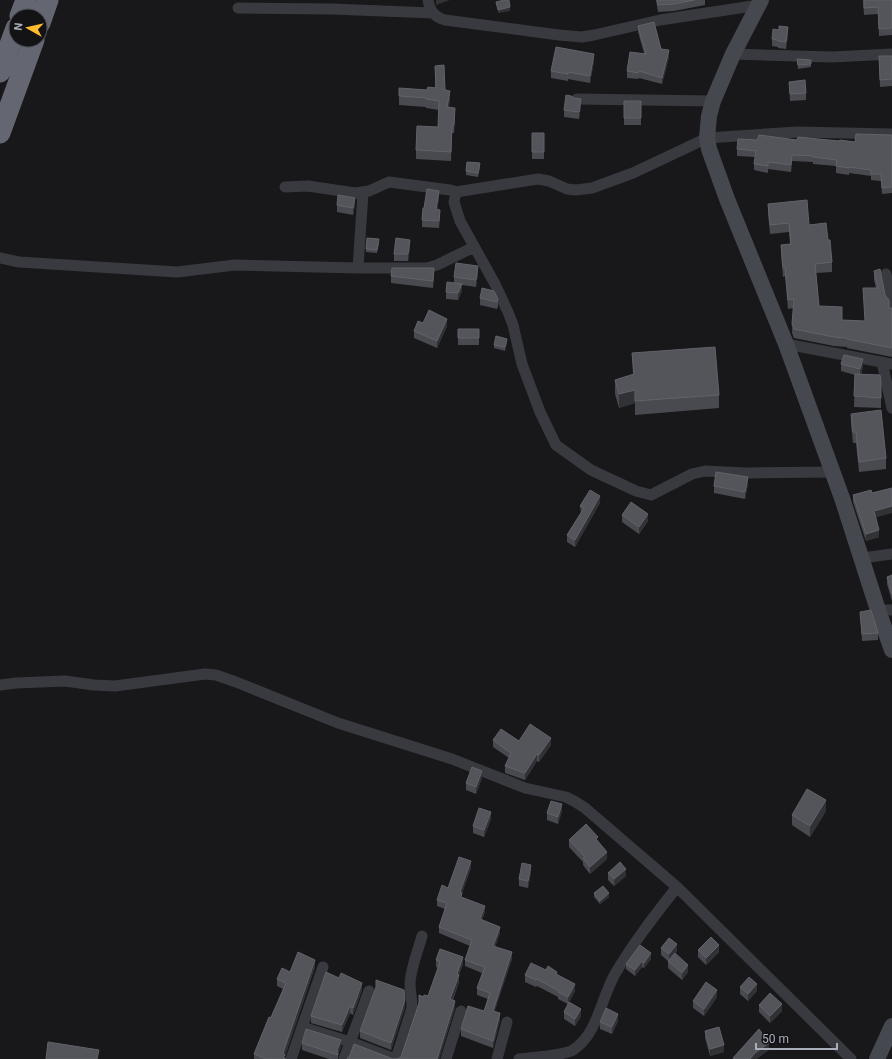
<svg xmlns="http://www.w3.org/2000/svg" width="892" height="1059" font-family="Roboto,sans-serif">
<rect width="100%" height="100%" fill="#18181a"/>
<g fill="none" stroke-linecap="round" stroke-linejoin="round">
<!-- street -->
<path stroke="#393a3f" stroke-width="11" d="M428 0C430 11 434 17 445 20L559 35 582 37 594 35 660 20 759 5
M238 8 332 9 433 13
M733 54 832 57 892 54
M577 99 713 101
M285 187 308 186 355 193 369 191 389 182 450 190 456 192 454 202 460 221 495 284 508 312 513 325 522 364 540 412 556 445 591 470 636 491 651 495 692 474 705 471 745 473 832 472
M456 192 538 179 549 181 567 189 576 190 592 188 633 173 707 138 797 132 892 134
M0 258 19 262 177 272 235 265 358 268H427L437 265 474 247
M358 268 363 193
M886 274 892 303
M786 344 892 364
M882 362 892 408
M862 558 892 554
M878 610H892
M0 685 16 683 65 681 94 685 115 686 205 674 216 675 236 682 338 723 452 759 525 788 566 797 574 801 585 808 677 887 851 1059
M302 1027 350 1042 395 1059
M291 1059 323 967
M344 1059 369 991
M396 1059 412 1008C412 999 410 991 410 983 411 967 418 951 422 936
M446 1059 461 1011
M497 1059 507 1022
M519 1059C532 1057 563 1056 573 1050 598 1034 601 998 615 974 633 943 655 915 677 887"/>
<!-- secondary -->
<path stroke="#464850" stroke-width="16" d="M761 0 733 54 713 101 709 116 707 138 709 149 727 199 786 344 842 498 878 610 892 650
M877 1059 892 1026"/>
<!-- highway -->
<path stroke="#646771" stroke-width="21" d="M20 16 26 0
M40 23 48 0
M0 72 16 28
M0 133 34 40"/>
</g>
<!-- wall -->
<path fill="#494a4f" d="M656 0H705V5L674 11 658 12Z
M863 0H892V35L879 36 878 14 864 15Z
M638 26 669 57 662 84 639 78 638 79 627 78V71L644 53 638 32Z
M788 34 786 49 778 48V47L772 46V39Z
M879 56H892V86L880 87Z
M797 59 811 60V67L798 69Z
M594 61 590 83 568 79V81L551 78V71Z
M435 66 450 99 449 107 455 116 454 133H452L451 161 416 159V150L438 127 439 110 426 108V107L399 105V96L435 88Z
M789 82 806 93V100L790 101Z
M624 101H641V125H624Z
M581 106 579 119 564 117V110Z
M532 133H544V159H532Z
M892 135V193L882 194 881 181 871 180V176L849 173V175L836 173V166L813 164V162L792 161 791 172 768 169V173L754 170V164L755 157 737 156V149L757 140H797L855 142Z
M480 167 478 177 466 175V171Z
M439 198 437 209 440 217 439 228 422 227V220L424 208Z
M768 204 809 225 828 240 832 262V272L816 273 819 306 842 320 865 321 863 288H876L874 280V271L885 295 889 308H892V357L847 348V347L834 346 794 338 792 333 793 308 788 309 785 276 783 277 781 254V245L790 244 789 232 770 234 768 213Z
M337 205H355L353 215 337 212Z
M379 243 377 253 366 252V249Z
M410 247 408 261H394V254Z
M478 273 476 287 462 285V291L458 300 446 299V292L454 283V277Z
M434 275 433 288 391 283V276Z
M480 298 498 299V306L497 309 480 305Z
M423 323 447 326 437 348 414 338V331Z
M458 329H479V345H458Z
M507 342 505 351 494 348V345Z
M632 353 719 395V408L635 415V403L619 408 615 394V380L633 375Z
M841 364 863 366 861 375 881 392V408L854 407 855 375 841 371Z
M851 414 886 458V469L859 472 856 443H853L851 424Z
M748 484 745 499 714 493V486Z
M853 495 876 517 879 537 866 541 853 502Z
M600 503 575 547 567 542V535L581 513 580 506Z
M622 515 648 521 639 534 622 522Z
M892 575V601L887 584V577Z
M860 612 878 633V640L862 641Z
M493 740 519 741 551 745 539 762 537 761 525 780 505 773V766L509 758 493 747Z
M482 778 476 794 466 790V783Z
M562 811 558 824 547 820V813Z
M826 811 810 837 792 825V815Z
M491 819 484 837 473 833V826Z
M569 840 598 841 607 859 590 874 583 865V862L569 847Z
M471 868 462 893V898L485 912 482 920 500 933 495 947 512 959 494 1011 500 1020 493 1048 461 1036V1029L484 1011 488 999 477 995V988L482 973 465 966V960L470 946 439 933V927L445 909 437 906V900L448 888Z
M531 872 528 888 519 886V879Z
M608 873 626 876 614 886 608 880Z
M594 893 609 897 600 904 594 897Z
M661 948 677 951 675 953 688 972 682 980 668 968V961L661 955Z
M440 949 463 957V964L459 975V982L453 1000 455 1001V1008L439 1059H347L350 1055 354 1044 393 1059H397L401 1057 419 1003V995L423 997 424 995 428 996 438 968 436 967V960Z
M698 950 719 952 706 965 698 957Z
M651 959 644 968 642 967 635 976 626 969V964Z
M315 967 285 1056V1059H286H254V1054L283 989 277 986V979L290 972Z
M546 970 557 974 575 991 568 1004 558 999V997L537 986 536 987 525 982V975Z
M740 987 757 991 748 1001 740 994Z
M362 990 353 1015 350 1013 342 1032 311 1023V1016Z
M717 997 704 1016 693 1008V1001Z
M759 1005 782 1011 770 1023 759 1012Z
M405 1007 391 1050 360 1038V1031Z
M564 1012 581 1016 575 1026 564 1019Z
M618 1021 612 1034 600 1029V1022Z
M705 1031 724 1052 710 1056 705 1038Z
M302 1043 341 1047 338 1055V1059H329L302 1050Z"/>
<!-- shaded-wall -->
<path fill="#313235" d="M436 0H450L436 5Z
M510 7V11L498 13V10Z
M788 27V34L786 49V42Z
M669 50V57L662 84V78Z
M594 54V61L590 83V76Z
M450 91V99L447 116V107Z
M581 99V106L579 119V112Z
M455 108V116L454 133V125Z
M792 155V161L791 172V165Z
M439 191V198L436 216V209Z
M355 198V205L353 215V208Z
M410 240V247L408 261V254Z
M478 266V273L476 287V280Z
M434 268V275L433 288V281Z
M462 284V291L458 300V293Z
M447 319V326L437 348V341Z
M507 339V342L505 351V347Z
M863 359V366L860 376V369Z
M635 390V403L619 408V394Z
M748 477V484L745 499V492Z
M600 496V503L575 547V540Z
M892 506V513L874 518V511Z
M648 514V521L639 534V527Z
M879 530V537L866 541V534Z
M551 738V745L539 762V755Z
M537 754V761L525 780V773Z
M482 771V778L476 794V787Z
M826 800V811L810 837V826Z
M562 804V811L558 824V817Z
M491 812V819L484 837V830Z
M607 852V859L590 874V867Z
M471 861V868L461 896 462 893V899L461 904 460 892Z
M531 865V872L528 888V881Z
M626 869V876L614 886V879Z
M609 893V897L600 904V901Z
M485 906V912L480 926V919Z
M500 927V933L493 953V946Z
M677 944V951L669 961V954Z
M719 945V952L706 965V958Z
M512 952V959L493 1017V1011Z
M651 953V959L644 968V963Z
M463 957V964L457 981V974Z
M315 960V967L285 1056V1059H283V1053Z
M642 961V967L635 976V970Z
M688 965V972L682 980V973Z
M459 975V982L450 1006V999Z
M362 983V990L353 1015V1008Z
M575 984V991L568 1004V997Z
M757 984V991L748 1001V994Z
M717 990V997L704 1016V1009Z
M405 1000V1007L391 1050V1043Z
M455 1001V1008L439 1059H437Z
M782 1004V1011L770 1023V1016Z
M350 1006V1013L342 1032V1025Z
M581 1009V1016L575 1026V1019Z
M500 1013V1020L493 1048V1041Z
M618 1014V1021L612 1034V1027Z
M341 1040V1047L338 1055 337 1050Z
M769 1043V1050L757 1059H750L755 1053Z
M724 1045V1052L710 1056V1049Z"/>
<!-- building -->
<path fill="#54555b" stroke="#61636a" d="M504 0H509L510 7 498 10 496 2Z
M657 0H694L674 4 658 5Z
M864 0H892V28L879 29 878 7 864 8Z
M654 22 661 49 669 50 662 78 639 71 638 73 627 71 630 52 646 54 638 26Z
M779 26 788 27 786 42 778 41V40L772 39 773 29 779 30Z
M556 47 594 54 590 76 568 72V74L551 71Z
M879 56H892V79L880 80Z
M797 59 811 60V64L798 65Z
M444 65 445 90 450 91 447 107 455 108 454 125H452L451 152 416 150 417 126 438 127 439 101 426 99V98L399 96V88L427 90 428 87 436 88 435 66Z
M805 80 806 93 790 94 789 82Z
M566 95 571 96 574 98 581 99 579 112 564 110Z
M624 101H641V118H624Z
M532 133H544V152H532Z
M856 134 892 135V187L882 188 881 174H871V170L849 167V168L836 166 837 160 813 157 814 156 792 155 791 165 768 162V166L754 164 756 151 737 149 738 139 757 140 759 135 797 140 798 137 839 141 840 140 855 142Z
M467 162 480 163 478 173 466 171Z
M427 189 439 191 436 209 440 210 439 221 422 220 423 208H424Z
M338 195 355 198 353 208 337 205Z
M807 200 809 225 826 223 828 240H830L832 262 815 264 819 306 842 307V320L865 321 863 288H878L874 271 880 269 885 295 889 300V308H892V348L847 339V338L834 337 794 329 792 324 794 299 788 300 785 267H783L781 245 791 244 789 223 770 225 768 204Z
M367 238 379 239 377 250 366 249Z
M396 238 410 240 408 254H394Z
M456 263 478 266 476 280 454 277Z
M392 268H434L433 281 391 276Z
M447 282 462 284 458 293 446 292Z
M482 288 494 291 498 299 497 302 480 298Z
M429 310 447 319 437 341 414 331 418 321 423 323Z
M458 329H479V338H458Z
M496 336 507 339 505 347 494 345Z
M715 347 719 395 635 401V390L619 394 615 380 634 374 632 353Z
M844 355 863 359 860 369 841 364Z
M855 374 880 375 881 382V398L854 396Z
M881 410 886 458 859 462 856 432H853L851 414Z
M716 472 748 477 745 492 714 486Z
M892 488V506L874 511 879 530 866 534 853 495 871 490 872 493Z
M590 490 600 496 575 540 567 535 584 508 580 506Z
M631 502 648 514 639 527 622 515Z
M892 575V594L887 577Z
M871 610 878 633 862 634 860 612Z
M530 724 551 738 539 755 537 754 525 773 505 766 511 753 493 740 501 729 519 741Z
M472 767 482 771 476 787 466 783Z
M807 789 826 800 810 826 792 815Z
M551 801 562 804 558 817 547 813Z
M479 808 491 812 484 830 473 826Z
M586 824 598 837 596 839 607 852 590 867 583 858 585 857 569 840Z
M459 857 471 861 460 892 462 893 461 897 485 906 480 919 500 927 493 946 512 952 493 1011 500 1013 493 1041 461 1029 468 1006 484 1011 490 993 477 988 485 967 465 960 472 940 439 927 447 903 437 900 442 885 448 888Z
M620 862 626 869 614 879 608 873Z
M522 863 531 865 528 881 519 879Z
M603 886 609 893 600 901 594 893Z
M711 937 719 945 706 958 698 950Z
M669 938 677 944 669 954 661 948Z
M640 945 651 953 644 963 642 961 635 970 626 964Z
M440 949 463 957 457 974 459 975 450 999 455 1001 437 1059H347L350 1055 354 1044 393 1059H397L401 1057 419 1003V995L423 997 424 995 428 996 440 962 436 960Z
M298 952 315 960 284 1050 283 1053 285 1055 283 1058 286 1059H266L254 1054 269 1017 271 1018 286 983 277 979 282 968 290 972Z
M675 953 688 965 682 973 668 961Z
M531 963 546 970 548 966 557 972 556 974 575 984 568 997 558 992 559 991 537 979 536 980 525 975Z
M326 972 339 978 341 973 362 983 353 1008 350 1006 342 1025 311 1016Z
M749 977 757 984 748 994 740 987Z
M376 980 404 990 405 1000 391 1043 360 1031 376 987Z
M706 982 717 990 704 1009 693 1001Z
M770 993 782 1004 770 1016 759 1005Z
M569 1002 581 1009 575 1019 564 1012Z
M606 1008 618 1014 612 1027 600 1022Z
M719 1027 724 1045 710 1049 705 1031Z
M306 1029 341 1040 337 1050 338 1055 302 1043Z
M759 1029 769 1043 755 1053 750 1059H734L733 1058Z
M48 1042 99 1050 97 1059H46Z"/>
<!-- north arrow -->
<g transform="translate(28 28) rotate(278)"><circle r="19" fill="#131315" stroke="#4f5157"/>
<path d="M0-3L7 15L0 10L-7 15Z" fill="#fdbb2d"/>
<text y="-6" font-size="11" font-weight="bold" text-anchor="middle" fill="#a9aebb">N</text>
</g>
<!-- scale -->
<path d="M756 1043v6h81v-6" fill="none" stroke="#a9aebb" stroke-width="2"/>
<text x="762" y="1043" font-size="12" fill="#a9aebb" stroke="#131315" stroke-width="3" paint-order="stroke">50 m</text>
</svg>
